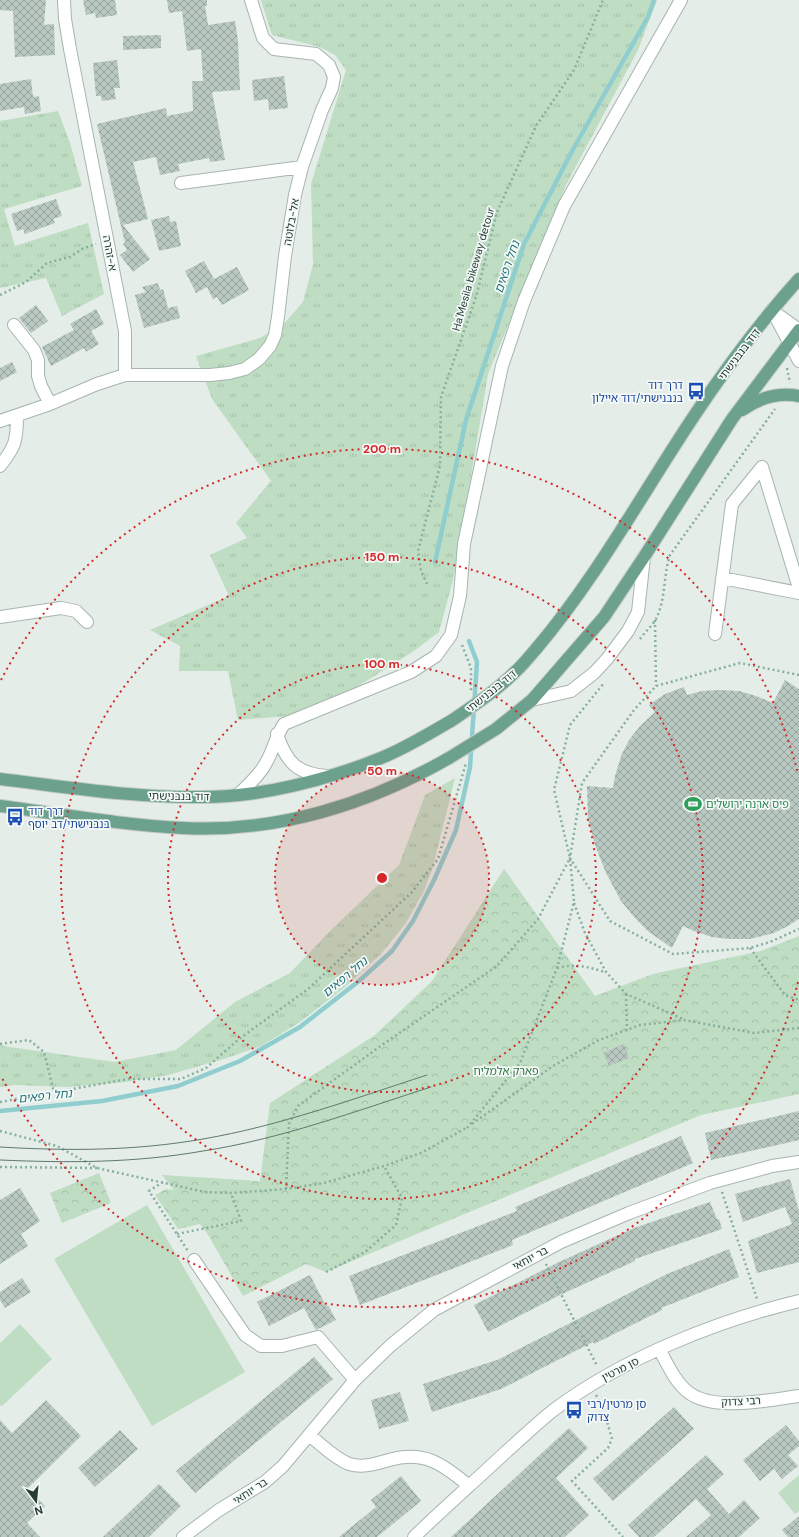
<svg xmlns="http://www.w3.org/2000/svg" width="799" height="1537" font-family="'DM Sans','Noto Sans Hebrew',sans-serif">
<defs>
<pattern id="grass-tufts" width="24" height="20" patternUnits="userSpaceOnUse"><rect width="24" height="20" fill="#beddc3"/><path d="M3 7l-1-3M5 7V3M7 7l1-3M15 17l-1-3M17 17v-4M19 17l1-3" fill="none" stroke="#a3bfa8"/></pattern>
<pattern id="park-crowns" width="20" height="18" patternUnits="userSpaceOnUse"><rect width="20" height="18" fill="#beddc3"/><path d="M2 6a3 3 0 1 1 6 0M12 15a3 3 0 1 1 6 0" fill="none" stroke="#a3bfa8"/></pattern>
<pattern id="building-cross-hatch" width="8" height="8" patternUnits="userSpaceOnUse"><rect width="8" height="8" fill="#b9c8c1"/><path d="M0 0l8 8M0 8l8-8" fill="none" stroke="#96a49e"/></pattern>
</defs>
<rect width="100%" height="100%" fill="#e4ede8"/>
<!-- grass -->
<path fill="url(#grass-tufts)" d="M261 0H657L638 50 566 185 488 374 463 524 453 580 439 632 414 651 314 714 238 720 228 671H179L180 646 150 630 229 596 210 555 247 538 236 523 271 481 212 399 196 356 260 338 283 325 303 302 313 264 311 184 346 70 335 55 320 47 272 35Z
M58 111 70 143 82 186 4 209 15 246 88 223 104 294 62 316 46 278 0 288V121Z
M455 778 432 870 424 891 406 923 381 954 345 987 300 1022 261 1046 224 1059 168 1075 126 1082 67 1087 15 1085 0 1087V1043L3 1046 114 1062 176 1050 235 1002 290 973 332 929 399 865 425 795Z"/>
<!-- park -->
<path fill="url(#park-crowns)" d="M504 869 595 996 653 974 761 951 799 936V1094L701 1115 326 1272 306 1264 243 1296 207 1233 200 1224 178 1229 155 1195 166 1189 174 1190 162 1175 260 1181 270 1103 375 1035 432 981Z
M99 1173 111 1203 62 1223 50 1193Z"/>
<!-- pitch -->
<path fill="#beddc3" d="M147 1205 245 1372 152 1426 54 1259Z
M20 1324 52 1359 2 1406 0 1405V1343Z
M799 1475V1511L795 1514 778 1493Z"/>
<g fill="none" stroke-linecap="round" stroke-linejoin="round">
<!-- stream -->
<path stroke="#8fcdcf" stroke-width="4.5" d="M435 562 466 420 524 244 571 153 648 17 654 0
M0 1111 102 1101 178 1086 240 1061 300 1027 359 981 392 951 413 921 434 880 456 830 470 767 477 662 469 641"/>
</g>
<!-- building -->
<path fill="url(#building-cross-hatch)" d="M0 0H46L44 25 54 24 55 55 15 57 13 11 0 10Z
M83 0H115L117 15 96 18 95 13 86 15Z
M167 0H207V6H205L208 25 235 21 238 41 240 90 212 92 225 160 210 162 209 158 178 164 180 171 160 175 156 157 133 162 148 219 123 225 150 259 133 272 120 255 127 250 123 244 125 243 97 124 166 108 167 116 193 111 192 81H203L201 49 187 51 182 11 169 13Z
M161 35V48L123 50V36Z
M117 60 120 88H114L116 99 102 101 101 96H96L93 63Z
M284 76 288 108 269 110 268 99 254 101 252 80Z
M31 79 33 97 39 96 41 111 25 114 24 107 0 111V84Z
M56 199 62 216 53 219 55 223 25 234 23 229 17 231 11 214Z
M169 216 170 222 176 221 181 246 159 251 151 220Z
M204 261 214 279 237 267 249 290 222 305 217 297 213 299 207 287 196 293 185 271Z
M158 283 160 290 163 289 168 308 177 306 180 318 144 328 135 295 146 292 142 287Z
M36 305 48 321 31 333 19 318Z
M96 309 104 324 91 331 99 344 86 352 84 348 51 366 42 347 74 330 70 324Z
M12 362 17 372 0 381V368Z
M785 680 799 689V919L788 926 774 933 750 939H729L712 937 694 931 683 926 672 948 649 932 634 917 621 901 606 873 595 845 588 819 587 786 613 788 615 776 621 756 629 740 641 725 655 712 649 705 665 694 684 687 687 695 702 691 719 690 739 691 756 696 773 703Z
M624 1044 629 1058 609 1066 603 1053Z
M799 1111V1140L711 1160 705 1133Z
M681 1136 693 1163 512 1240 513 1245 360 1305 349 1276 517 1211 515 1207Z
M790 1179 799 1211V1262L757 1273 748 1241 792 1224 785 1207 743 1222 735 1194Z
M20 1188 40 1221 21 1234 28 1246 0 1264V1200Z
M710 1202 717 1219H719L722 1229 635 1259V1261L560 1295 488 1332 474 1305 559 1262 634 1228Z
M729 1249 739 1277 661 1308 662 1310 594 1344 593 1342 501 1389 432 1412 423 1384 497 1360 667 1274Z
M310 1275 326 1306 328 1305 336 1320 316 1330 304 1308 269 1326 257 1302Z
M22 1278 31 1292 5 1308 0 1300V1292Z
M314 1357 333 1379 195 1493 176 1471Z
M400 1392 409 1421 379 1429 371 1400Z
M46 1400 81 1436 28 1488 45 1506 27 1523 40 1537H0V1420L12 1433Z
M674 1407 694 1429 613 1501 593 1479Z
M786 1425 799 1441V1446L788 1455 798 1466 782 1479 774 1469 760 1481 743 1460Z
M569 1428 588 1448 556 1478 589 1515 565 1537H451Z
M120 1430 138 1449 95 1487 78 1468Z
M706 1455 724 1474 707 1489 729 1514 744 1500 760 1518 739 1537H686L711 1515 696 1499 654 1537H639L628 1525Z
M401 1476 421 1501 377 1537H339L376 1507 371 1500Z
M159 1484 181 1506 149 1537H103Z
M799 1516V1537H788L782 1530Z"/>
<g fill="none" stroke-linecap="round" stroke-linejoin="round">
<!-- minor casing -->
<g stroke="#a7b5ae" stroke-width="14">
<path id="minor" d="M64 0 65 19 70 49 125 331V375
M181 183 302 167
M772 310 799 361
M774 312 799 330
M14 325 34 350 38 360V376L41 386 50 404
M0 421 50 404 97 384 125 375H210L229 373 245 369 259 359 270 346 275 335 278 317 285 256 295 195 302 167 322 110 332 88 334 77 329 65 316 54 274 49 263 38 251 0
M0 466C15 447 17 441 17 416
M722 578 799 593
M0 617 61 608 76 611 87 622
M715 634 732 504 762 467 799 588
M532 700 571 691 594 673 607 659 628 631 638 612 644 557
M277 734C286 762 297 774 327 776
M239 794C249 784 261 774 267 761 274 748 276 736 284 724L411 672 436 656 451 635 460 596 464 544 502 366 524 301 564 206 681 0
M194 1260 245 1335 261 1346H282L318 1337 355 1380
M659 1349C667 1363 675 1382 688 1392 713 1412 769 1400 799 1396
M309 1435C322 1445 334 1458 349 1464 363 1468 375 1464 389 1460 424 1450 443 1464 469 1486
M183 1537 219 1510 265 1482 283 1466 355 1380 390 1346 434 1310 561 1242 629 1213 710 1183 772 1166 799 1162
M414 1537C444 1508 476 1480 507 1451 523 1437 538 1422 555 1409 624 1358 716 1321 799 1301"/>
</g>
<!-- major casing -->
<g stroke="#c2c9c6" stroke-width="14">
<path id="major" d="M742 410C759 398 778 392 799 396
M536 649C597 577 642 494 694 416 726 368 760 322 799 279
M532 700 604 617 644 557 732 419 799 330
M0 779C67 787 134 798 202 797 261 797 327 780 381 758 406 748 428 734 451 721
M0 806C61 814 122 825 183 828 277 833 369 804 449 758"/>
</g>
<!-- path -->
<path stroke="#86af9e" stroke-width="2.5" stroke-dasharray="2 3" stroke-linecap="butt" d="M0 295 26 282 47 263 70 257 82 249 96 244
M787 368 790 383
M427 584 421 571 418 551 440 466 441 397 476 297 497 212 536 126 574 70 603 0
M655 620 656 686
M640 639C645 632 652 626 656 619 666 599 663 576 670 555L775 409
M462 645 471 668V692
M799 675 740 663 656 686 634 710 582 783 570 858 610 921 673 954 750 948 770 942 799 929
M574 903 585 933 606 972 626 994 683 1019
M750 948 785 995 799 1000
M557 968C575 963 588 967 605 972
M626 994 627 1030
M0 1044 29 1040 44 1052 54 1092
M0 1102 128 1079H181L206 1068 239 1039 308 989 412 892 438 859 466 763
M472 1124 553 1066 599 1040 640 1025 684 1020 754 1033 799 1028
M467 1128 520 1063 557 968 574 902 570 858 554 790 570 725 604 683
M0 1131 57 1146 97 1168 205 1192 231 1193 286 1189 324 1183 384 1166 421 1153 468 1127
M0 1167 97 1168
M163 1182 149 1191 188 1251
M286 1189 289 1124 298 1106 382 1045 497 966 538 919 570 858
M722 1192 757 1299
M177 1234 241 1221 231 1193
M546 1264 597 1366
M326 1272 365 1252 396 1225 402 1198 384 1166
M596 1395 604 1411 612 1439 608 1448 572 1481 623 1537"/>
<!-- minor -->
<use href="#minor" stroke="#fff" stroke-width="12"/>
<!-- major -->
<use href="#major" stroke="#6ba18d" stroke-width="12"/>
<!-- tram -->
<path stroke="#5f796f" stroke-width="1" d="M0 1147C68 1151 135 1151 203 1139 279 1126 353 1099 427 1075
M0 1160C68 1163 135 1163 203 1151 281 1139 356 1111 431 1087"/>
<!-- major-bridge casing -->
<g stroke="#c2c9c6" stroke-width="14" stroke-linecap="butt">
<path id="major-bridge" d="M451 721C473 706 496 691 515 672 523 665 529 657 536 649
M449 758 496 729 532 700"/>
</g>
<!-- major-bridge -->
<use href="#major-bridge" stroke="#6ba18d" stroke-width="12"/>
</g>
<!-- distance rings -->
<circle cx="382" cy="878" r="107" fill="#d62828" fill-opacity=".12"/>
<g fill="none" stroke="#d62828" stroke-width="2" stroke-dasharray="2 4">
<circle cx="382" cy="878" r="107"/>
<circle cx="382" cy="878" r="214"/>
<circle cx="382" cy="878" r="321"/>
<path d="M798 982A429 429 0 0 1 1 1076M1 680A429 429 0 0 1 798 774"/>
</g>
<!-- icons -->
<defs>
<g id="bus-bare" transform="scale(1.38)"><path d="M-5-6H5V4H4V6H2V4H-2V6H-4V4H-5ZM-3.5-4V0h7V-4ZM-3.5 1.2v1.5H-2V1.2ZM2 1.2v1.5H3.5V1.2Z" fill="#1a4fb4" stroke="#f5f9f7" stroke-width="2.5" paint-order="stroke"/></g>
<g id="stadium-bare" transform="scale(1.38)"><path d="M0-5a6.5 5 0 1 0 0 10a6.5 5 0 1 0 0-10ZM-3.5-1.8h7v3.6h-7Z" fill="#2e9e5b" stroke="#f5f9f7" stroke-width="2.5" paint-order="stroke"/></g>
</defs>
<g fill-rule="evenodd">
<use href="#bus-bare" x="696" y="391"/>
<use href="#stadium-bare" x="693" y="804"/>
<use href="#bus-bare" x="15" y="817"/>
<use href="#bus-bare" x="574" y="1410"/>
</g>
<g text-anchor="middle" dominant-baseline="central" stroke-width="3.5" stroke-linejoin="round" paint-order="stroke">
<!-- street labels -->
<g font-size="11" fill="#243e34" stroke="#f5f9f7">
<text transform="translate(291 222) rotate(-80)">אל-בלוטה</text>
<text transform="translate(110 253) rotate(79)">א-זהרה</text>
<text transform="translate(473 269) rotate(-74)">Ha'Mesila bikeway detour</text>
<text transform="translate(739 354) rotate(-53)">דוד בנבנישתי</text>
<text transform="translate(491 691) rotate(-39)">דוד בנבנישתי</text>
<text transform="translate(179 796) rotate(1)">דוד בנבנישתי</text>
<text transform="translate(530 1258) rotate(-28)">בר יוחאי</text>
<text transform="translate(620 1369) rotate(-27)">סן מרטין</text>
<text transform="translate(741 1401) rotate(-3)">רבי צדוק</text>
<text transform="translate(250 1491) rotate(-33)">בר יוחאי</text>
</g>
<!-- transit labels -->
<g font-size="11" fill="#164399" stroke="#f5f9f7" text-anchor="start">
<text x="683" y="385" text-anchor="end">דרך דוד<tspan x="683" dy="13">בנבנישתי/דוד איילון</tspan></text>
<text x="28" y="811">דרך דוד<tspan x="28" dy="13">בנבנישתי/דב יוסף</tspan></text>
<text x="587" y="1404">סן מרטין/רבי<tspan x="587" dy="13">צדוק</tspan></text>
</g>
<!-- leisure labels -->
<g font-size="11" fill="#27864d" stroke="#f5f9f7" text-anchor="start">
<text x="706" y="804">פיס ארנה ירושלים</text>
</g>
<!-- park labels -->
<g font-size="11" fill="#307342" stroke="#f5f9f7">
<text x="506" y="1071">פארק אלמליח</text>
</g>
<!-- water labels -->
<g font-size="12" font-style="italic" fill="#207378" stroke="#f5f9f7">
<text transform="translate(507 267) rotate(-71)">נחל רפאים</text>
<text transform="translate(345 977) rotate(-40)">נחל רפאים</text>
<text transform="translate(45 1096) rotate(-6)">נחל רפאים</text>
</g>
</g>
<circle cx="382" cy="878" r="6" fill="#d62828" stroke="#f5f9f7" stroke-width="2"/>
<g font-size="12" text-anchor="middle" font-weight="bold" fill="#d62828" stroke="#f5f9f7" stroke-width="3.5" stroke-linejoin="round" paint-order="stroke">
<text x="382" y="453">200 m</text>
<text x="382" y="561">150 m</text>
<text x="382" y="668">100 m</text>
<text x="382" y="775">50 m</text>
</g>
<!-- north arrow -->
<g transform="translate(36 1501) rotate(164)" stroke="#f5f9f7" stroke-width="3" paint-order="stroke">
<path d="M0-3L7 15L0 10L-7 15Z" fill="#243e34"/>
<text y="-6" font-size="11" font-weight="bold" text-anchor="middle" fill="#243e34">N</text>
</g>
</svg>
